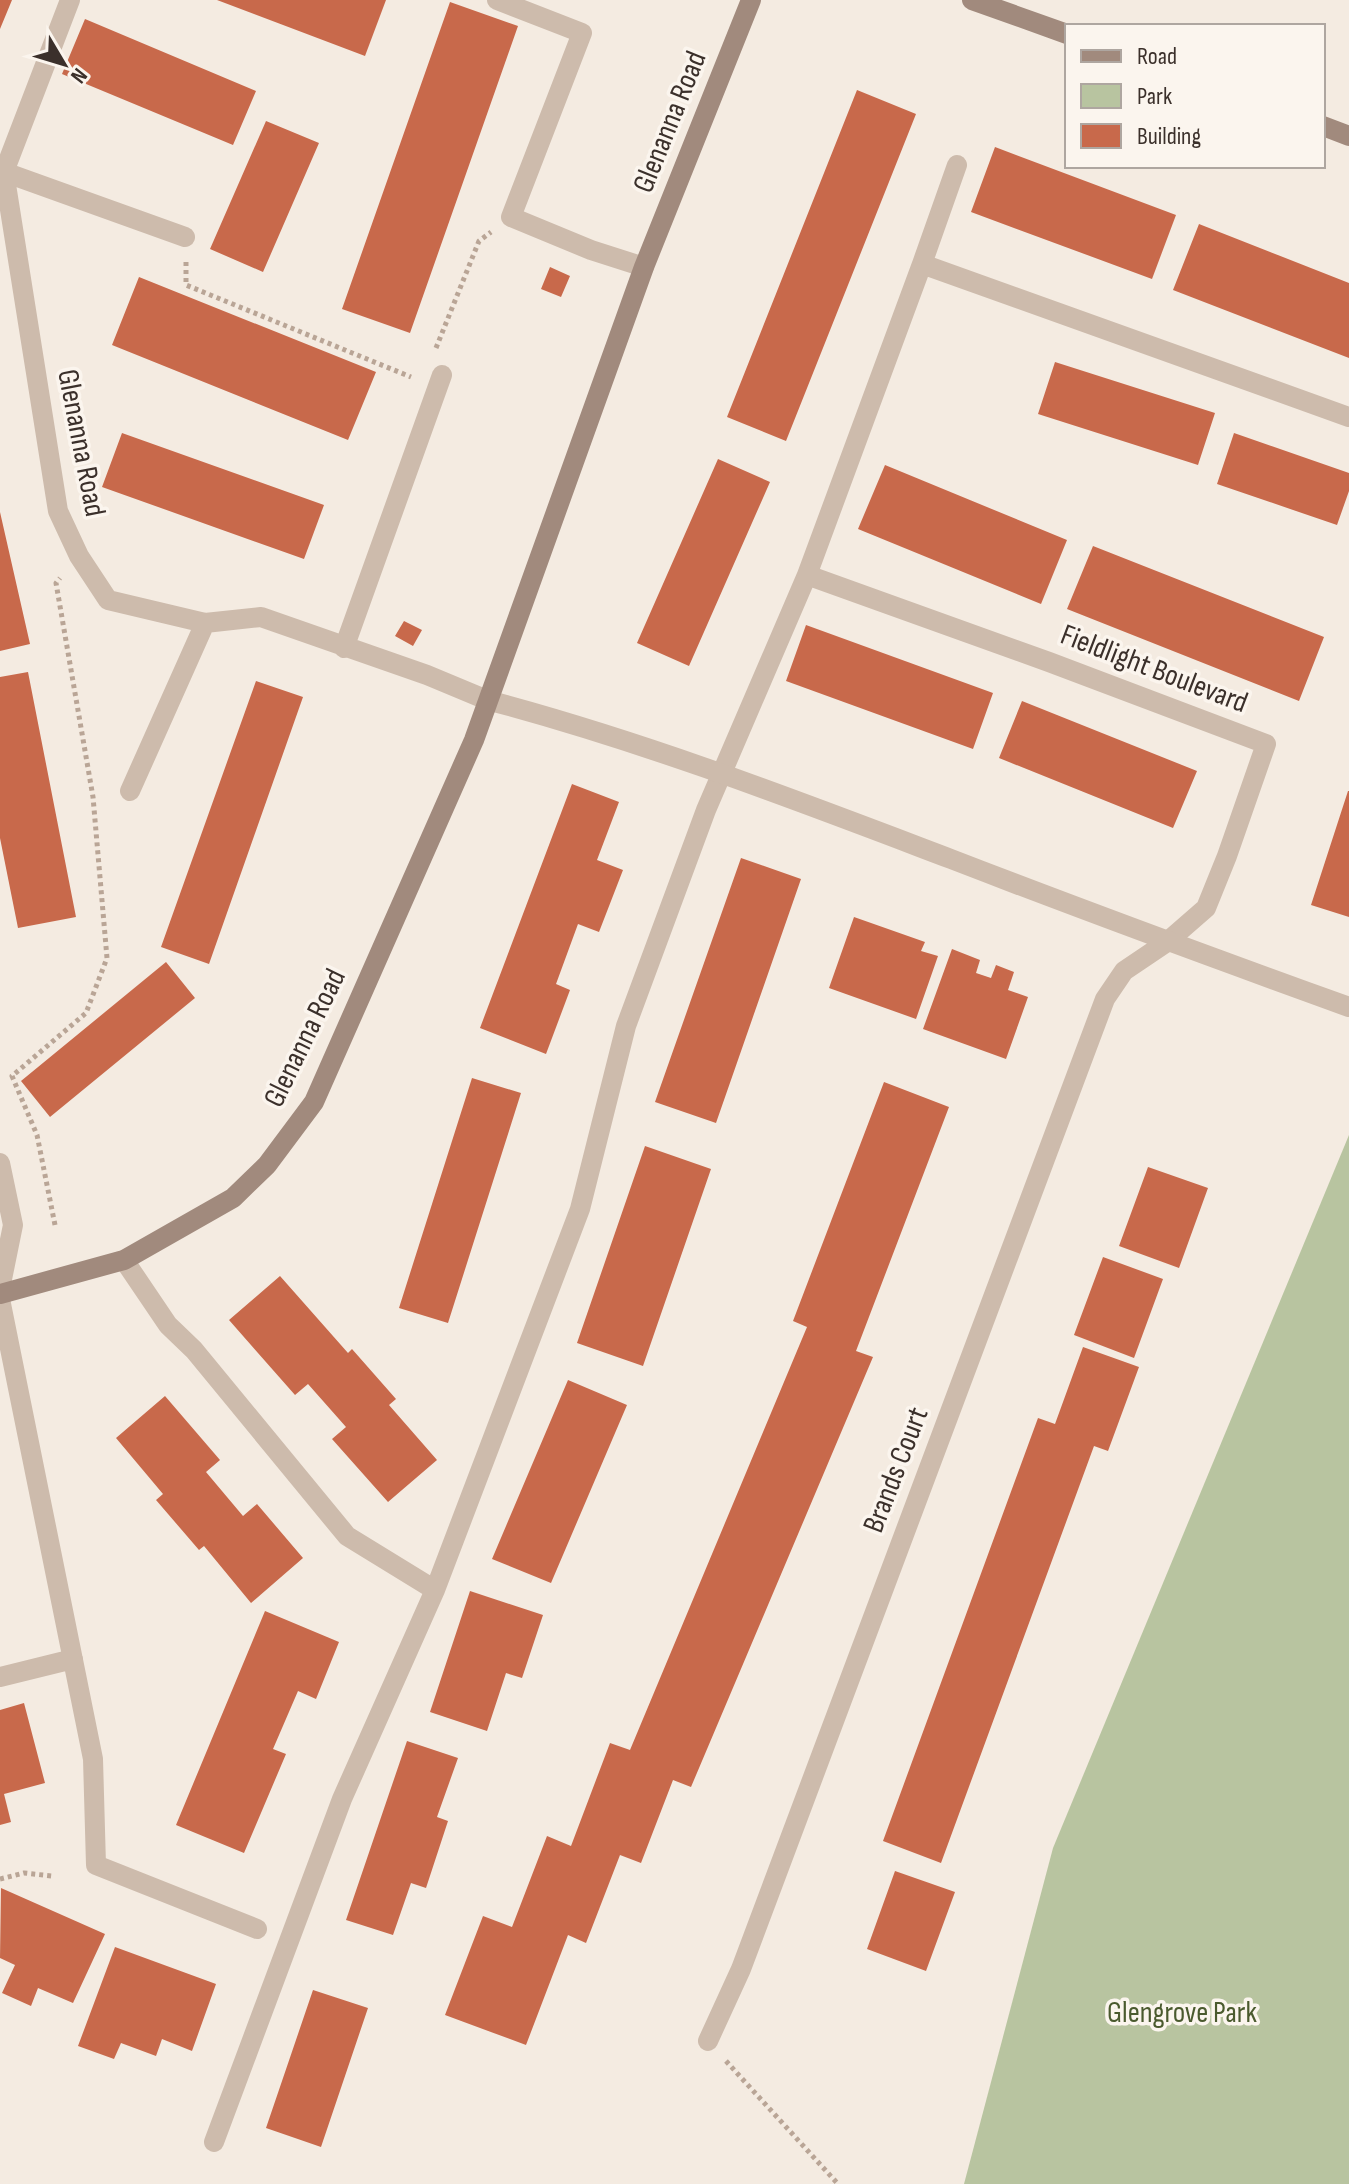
<svg xmlns="http://www.w3.org/2000/svg" width="1349" height="2184" font-family="'Sofia Sans Condensed',sans-serif">
<rect width="100%" height="100%" fill="#f4ebe1"/>
<!-- green -->
<path fill="#b8c4a0" d="M1349 1135V2184H964L1053 1848Z"/>
<!-- building -->
<path fill="#c8694b" d="M0 0H12L0 29Z
M217 0H386L365 56Z
M450 2 518 26 410 333 342 309Z
M85 19 256 91 233 145 62 74Z
M857 90 916 114 786 441 727 417Z
M266 121 319 143 263 272 210 249Z
M995 147 1176 215 1152 279 971 212Z
M1199 224 1349 283V358L1173 290Z
M550 267 570 276 561 297 541 289Z
M139 277 376 372 348 440 112 345Z
M1055 362 1215 413 1198 465 1038 414Z
M122 433 324 505 304 559 102 487Z
M1234 433 1349 473V491L1337 525 1217 484Z
M718 459 770 482 689 666 637 643Z
M885 465 1067 540 1041 604 858 529Z
M0 512 30 644 0 651Z
M1093 546 1324 637 1299 701 1067 609Z
M404 621 422 630 413 646 395 636Z
M806 625 993 693 973 749 786 681Z
M28 672 76 917 18 928 0 838V677Z
M256 681 303 697 209 964 161 947Z
M1022 701 1197 771 1173 828 999 758Z
M572 784 619 802 597 860 623 870 599 932 578 924 556 984 570 990 546 1054 480 1028Z
M1348 791H1349V917L1311 905Z
M741 858 801 879 716 1123 655 1102Z
M854 917 925 942 921 951 938 956 916 1019 829 988Z
M952 949 980 960 976 973 991 978 996 965 1014 972 1008 990 1028 997 1006 1059 923 1029Z
M166 962 195 998 50 1117 21 1081Z
M472 1078 521 1093 448 1323 399 1308Z
M884 1082 949 1107 856 1351 873 1357 691 1787 673 1780 641 1863 620 1855 586 1943 568 1935 526 2045 445 2015 483 1916 512 1927 547 1836 571 1846 610 1743 630 1750 807 1327 793 1321Z
M645 1146 711 1169 643 1366 577 1343Z
M1148 1167 1208 1188 1179 1268 1119 1246Z
M1103 1257 1163 1279 1134 1358 1074 1335Z
M280 1276 348 1353 352 1349 396 1399 389 1405 437 1460 388 1502 332 1439 346 1427 308 1384 295 1395 229 1320Z
M1083 1347 1139 1367 1108 1451 1094 1446 941 1863 883 1841 1038 1418 1055 1424Z
M568 1380 627 1405 551 1583 492 1559Z
M165 1396 220 1460 206 1472 243 1516 257 1504 303 1558 251 1603 204 1546 199 1550 156 1500 163 1494 116 1438Z
M470 1591 543 1615 522 1678 506 1673 487 1731 430 1712Z
M265 1611 339 1642 316 1699 298 1691 273 1749 286 1754 244 1853 176 1825Z
M24 1703 45 1783 4 1794 11 1822 0 1825V1710Z
M407 1741 458 1758 437 1817 448 1821 426 1888 411 1883 393 1935 346 1920Z
M895 1871 955 1892 926 1971 867 1949Z
M1 1888 105 1934 73 2003 38 1988 31 2006 2 1993 15 1965 0 1958Z
M115 1947 216 1984 192 2051 162 2039 156 2056 121 2043 114 2059 78 2046Z
M313 1990 368 2008 321 2147 266 2128Z"/>
<g fill="none" stroke-linecap="round" stroke-linejoin="round">
<!-- path -->
<path stroke="#b9a596" stroke-width="5" stroke-dasharray="4 4" stroke-linecap="butt" d="M186 262V285L411 377
M436 348 479 241 491 232
M55 1225 37 1135 12 1076 86 1013 107 958 93 797 56 583 60 578
M0 1879 24 1873 52 1876
M726 2061 838 2184"/>
<!-- lane -->
<path stroke="#cdbbac" stroke-width="20" d="M70 0 4 172 58 511 79 556 108 600 205 623 261 617 427 675 487 700
M497 0 582 33 511 217 591 250 644 267
M4 172 185 237
M922 264 957 165
M807 575 1049 662 1266 744 1227 856 1206 908 1167 942
M344 648 442 375
M130 791 205 623
M0 1163 13 1225 0 1289
M124 1260 168 1325 194 1350 347 1536 435 1590
M0 1299 93 1759 96 1865 257 1929
M0 1677 73 1659
M214 2142 342 1799 435 1590 580 1209 626 1026 706 810 807 575 922 264 1349 417"/>
<!-- street -->
<path stroke="#cdbbac" stroke-width="20" d="M487 700C646 742 798 801 951 859 1083 910 1216 959 1349 1007
M708 2041 741 1969 1105 999 1124 971 1167 942"/>
<!-- secondary -->
<path stroke="#a18a7d" stroke-width="20" d="M972 0 1067 34
M1323 126 1349 136
M0 1294 124 1260 233 1198 267 1165 314 1102 474 740 644 267 751 0"/>
</g>
<g text-anchor="middle" dominant-baseline="central" stroke-width="7" stroke-linejoin="round" paint-order="stroke">
<!-- street labels -->
<g font-size="30" fill="#3b302b" stroke="#fbf5ee">
<text transform="translate(670 122) rotate(-68)">Glenanna Road</text>
<text transform="translate(81 443) rotate(79)">Glenanna Road</text>
<text transform="translate(1154 669) rotate(21)">Fieldlight Boulevard</text>
<text transform="translate(305 1038) rotate(-64)">Glenanna Road</text>
<text transform="translate(896 1470) rotate(-69)">Brands Court</text>
</g>
<!-- park labels -->
<g font-size="30" fill="#4a5a2e" stroke="#fbf5ee">
<text x="1182" y="2013">Glengrove Park</text>
</g>
</g>
<!-- legend -->
<rect x="1065" y="24" width="260" height="144" fill="#fbf5ee" stroke="#aea6a0" stroke-width="2"/>
<rect x="1081" y="50" width="40" height="12" fill="#a18a7d" stroke="#aea6a0" stroke-width="2"/>
<text x="1137" y="64" font-size="24" fill="#3b302b">Road</text>
<rect x="1081" y="84" width="40" height="24" fill="#b8c4a0" stroke="#aea6a0" stroke-width="2"/>
<text x="1137" y="104" font-size="24" fill="#3b302b">Park</text>
<rect x="1081" y="124" width="40" height="24" fill="#c8694b" stroke="#aea6a0" stroke-width="2"/>
<text x="1137" y="144" font-size="24" fill="#3b302b">Building</text>
<!-- north arrow -->
<g transform="translate(64 64) rotate(128)" stroke="#fbf5ee" stroke-width="6" paint-order="stroke">
<path d="M0-6L14 30L0 20L-14 30Z" fill="#3b302b"/>
<text y="-12" font-size="22" font-weight="bold" text-anchor="middle" fill="#3b302b">N</text>
</g>
</svg>
